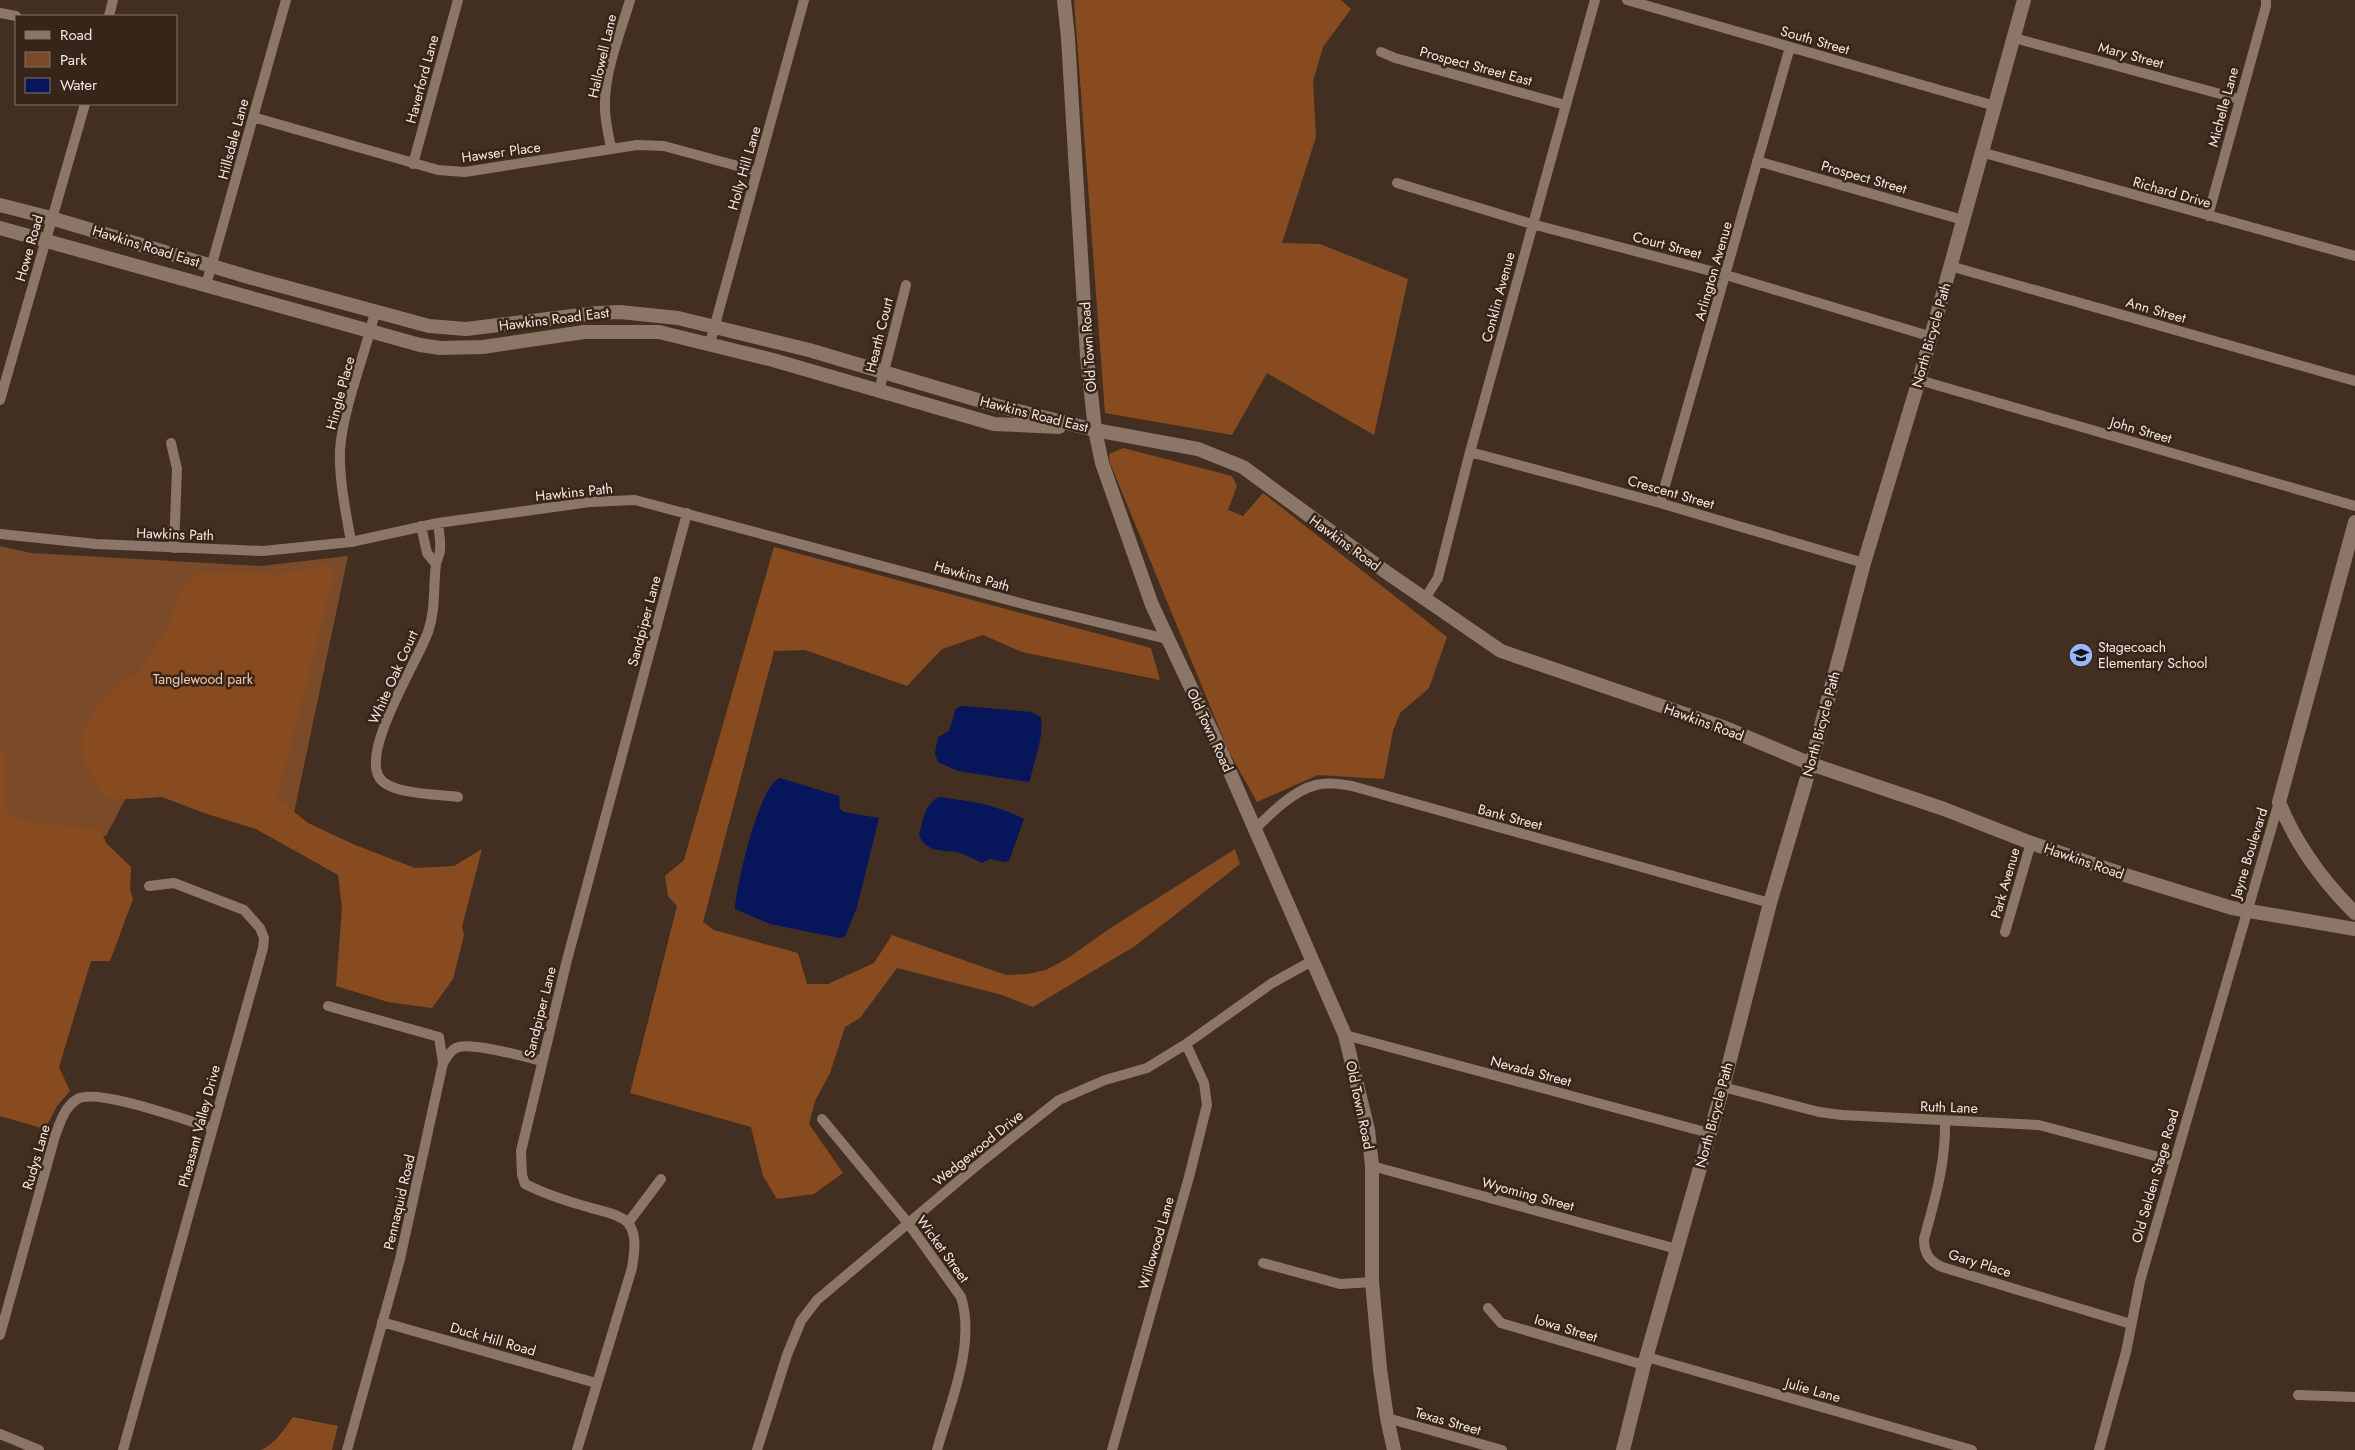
<svg xmlns="http://www.w3.org/2000/svg" width="2355" height="1450" font-family="Jost,sans-serif">
<rect width="100%" height="100%" fill="#422f22"/>
<!-- green -->
<path fill="#7b4a28" d="M0 546 31 553 261 566 348 556 289 837 136 779 106 836 0 827Z"/>
<!-- forest -->
<path fill="#884b1f" d="M1074 0H1341L1351 9 1323 47 1313 81 1316 137 1282 243 1320 244 1408 279 1374 435 1267 373 1232 435 1105 413Z
M1123 448 1232 476 1237 486 1228 510 1243 516 1263 493 1447 637 1429 688 1400 713 1393 731 1384 779 1318 775 1257 802 1229 752 1110 463 1109 454Z
M774 547 1151 648 1160 680 1022 652 983 635 942 649 907 686 805 650 774 651 703 922 714 930 798 953 807 984H828L874 963 892 935 1006 975 1028 974 1046 970 1068 958 1109 929 1235 849 1240 864 1135 946 1033 1007 1002 995 897 968 860 1018 845 1027 830 1073 815 1101 809 1124 843 1173 814 1194 777 1199 763 1176 751 1127 630 1093 677 906 668 896 665 876 684 860Z
M328 565 334 574 277 798 308 823 355 845 415 868 454 866 482 849 462 927 464 935 453 979 432 1008 388 1002 336 986 342 908 338 875 256 829 207 814 162 797 133 799 110 798 99 789 84 762 81 738 94 711 119 683 138 673 170 623 180 593 198 572 278 574Z
M0 751H6L5 782 7 816 44 824 101 830 106 843 131 867 130 889 133 899 110 961H91L59 1067 70 1091 57 1106 45 1129 0 1116Z
M293 1417 338 1426 332 1450H260C275 1445 284 1429 293 1417Z"/>
<!-- water -->
<path fill="#07155b" d="M962 706 1031 712 1041 717C1044 738 1034 760 1030 780L1028 782 958 771 938 762 935 753 938 737 949 731 956 708Z
M780 778 839 796 840 809 844 812 879 818 857 907 845 937 839 938 770 924 735 909C736 887 759 784 780 778Z
M940 797C969 801 998 805 1024 819L1009 861 1005 862 990 859 982 863C975 860 967 855 960 853 944 849 926 854 919 835 923 822 925 801 940 797Z"/>
<g fill="none" stroke-linecap="round" stroke-linejoin="round">
<!-- street -->
<path stroke="#8c7668" stroke-width="10" d="M1627 0 1995 106
M0 13 16 16
M109 16 113 0
M2014 38 2239 99
M1381 52 1395 58 1565 105
M253 117 438 170 465 172 637 145 664 146 756 171
M611 148C608 132 604 117 605 102 605 70 621 31 630 0
M1981 152 2355 256
M1757 161 1963 220
M413 164 458 0
M1397 183 1532 224 1726 275 1929 336
M2208 216 2266 6V0
M1950 266 2355 381
M206 285 286 0
M710 343 804 0
M1919 380 2355 506
M879 391 906 285
M0 400 85 104
M171 443 177 469 174 548
M1470 452 1660 503 1864 563
M1660 503 1790 47
M438 523C439 532 441 541 440 550 440 555 437 559 436 564 433 587 436 609 428 632 417 662 362 749 379 777 389 795 438 794 458 797
M421 526 427 553 436 564
M0 534 96 544 263 551 351 542 438 523 590 502 635 500 1031 606 1167 639
M351 542C346 512 339 481 340 450 343 407 365 355 375 312
M1424 600 1438 578 1470 452 1595 0
M1255 829C1270 814 1294 790 1316 785 1328 782 1340 784 1352 786L1770 903
M2005 932 2031 843
M328 1006 439 1037 443 1063
M1345 1035 1709 1133
M1723 1087 1819 1112 1842 1115 2039 1125 2174 1161
M822 1119 908 1223 961 1297C976 1345 950 1403 937 1450
M1945 1120C1946 1163 1935 1199 1924 1239 1924 1253 1929 1261 1942 1267L2131 1324
M1372 1166 1677 1249
M628 1223 661 1179
M1263 1263 1340 1284 1372 1282
M1488 1308 1501 1323 1644 1365
M382 1322 596 1383
M0 1335 55 1136C60 1123 64 1108 76 1100 94 1086 188 1121 212 1128
M1647 1357 1972 1450
M2298 1395 2355 1397
M1387 1418 1502 1450
M0 1434 39 1450
M123 1450 263 948 264 938 260 928 244 910 174 883 149 886
M347 1450 400 1259 443 1063C446 1058 450 1051 456 1048 470 1041 525 1057 542 1061
M577 1450 632 1268C634 1254 638 1235 628 1223 619 1213 599 1211 588 1207 566 1201 545 1194 525 1184L522 1175 521 1151 567 960 687 513
M757 1450 787 1355 801 1321 817 1300 981 1162 1059 1100 1105 1080 1147 1068 1186 1044 1272 983 1312 961
M1112 1450 1189 1177 1207 1105 1204 1083 1186 1044
M2099 1450 2126 1352 2140 1281 2279 802"/>
<!-- secondary -->
<path stroke="#8c7668" stroke-width="14" d="M1064 0 1068 38 1087 356 1095 430 1102 463 1152 605 1219 747 1345 1035 1368 1130 1372 1166V1282L1380 1369 1387 1418 1394 1450
M0 205 51 218 252 278 429 326 466 329 597 313 620 312 678 318 809 350 998 406 1095 430 1198 449 1243 467 1386 572 1501 651 1723 727 1811 764 1944 809 2031 843 2125 875 2232 908 2355 929
M0 228 420 345 440 348 483 347 584 332H659L773 360 994 424 1059 427
M2355 522 2279 802C2296 845 2322 880 2355 913
M1623 1450 1644 1365 1723 1087 1770 903 1811 764 1864 563 1919 380 2024 0"/>
</g>
<!-- icons -->
<defs>
<g id="school-disc" transform="scale(1.25)"><circle r="9.5" fill="#98b6fd" stroke="#372519"/><path d="M0-5L7-2L0 1L-7-2ZM-4 1L0 2.5L4 1V4Q0 6-4 4Z" fill="#111"/></g>
</defs>
<g fill-rule="evenodd">
<use href="#school-disc" x="2081" y="655"/>
</g>
<g text-anchor="middle" dominant-baseline="central" stroke-width="5" stroke-linejoin="round" paint-order="stroke">
<!-- street labels -->
<g font-size="14" fill="#f5e8e0" stroke="#372519">
<text transform="translate(1815 40) rotate(16)">South Street</text>
<text transform="translate(2131 55) rotate(15)">Mary Street</text>
<text transform="translate(602 56) rotate(-77)">Hallowell Lane</text>
<text transform="translate(1476 66) rotate(15)">Prospect Street East</text>
<text transform="translate(422 79) rotate(-75)">Haverford Lane</text>
<text transform="translate(2223 107) rotate(-75)">Michelle Lane</text>
<text transform="translate(233 139) rotate(-75)">Hillsdale Lane</text>
<text transform="translate(501 152) rotate(-8)">Hawser Place</text>
<text transform="translate(744 168) rotate(-74)">Holly Hill Lane</text>
<text transform="translate(1864 177) rotate(16)">Prospect Street</text>
<text transform="translate(2172 192) rotate(16)">Richard Drive</text>
<text transform="translate(1667 245) rotate(15)">Court Street</text>
<text transform="translate(146 246) rotate(17)">Hawkins Road East</text>
<text transform="translate(29 248) rotate(-74)">Howe Road</text>
<text transform="translate(1713 271) rotate(-74)">Arlington Avenue</text>
<text transform="translate(1498 297) rotate(-75)">Conklin Avenue</text>
<text transform="translate(2156 310) rotate(16)">Ann Street</text>
<text transform="translate(554 319) rotate(-7)">Hawkins Road East</text>
<text transform="translate(879 335) rotate(-76)">Hearth Court</text>
<text transform="translate(1931 335) rotate(-74)">North Bicycle Path</text>
<text transform="translate(1088 347) rotate(-94)">Old Town Road</text>
<text transform="translate(340 393) rotate(-75)">Hingle Place</text>
<text transform="translate(1034 414) rotate(14)">Hawkins Road East</text>
<text transform="translate(2141 430) rotate(16)">John Street</text>
<text transform="translate(574 492) rotate(-6)">Hawkins Path</text>
<text transform="translate(1671 492) rotate(16)">Crescent Street</text>
<text transform="translate(175 534) rotate(2)">Hawkins Path</text>
<text transform="translate(1345 543) rotate(36)">Hawkins Road</text>
<text transform="translate(972 576) rotate(16)">Hawkins Path</text>
<text transform="translate(644 621) rotate(-75)">Sandpiper Lane</text>
<text transform="translate(393 677) rotate(-66)">White Oak Court</text>
<text transform="translate(1704 722) rotate(20)">Hawkins Road</text>
<text transform="translate(1821 724) rotate(-75)">North Bicycle Path</text>
<text transform="translate(1210 730) rotate(65)">Old Town Road</text>
<text transform="translate(1510 817) rotate(15)">Bank Street</text>
<text transform="translate(2249 853) rotate(-73)">Jayne Boulevard</text>
<text transform="translate(2084 861) rotate(19)">Hawkins Road</text>
<text transform="translate(2005 883) rotate(-74)">Park Avenue</text>
<text transform="translate(540 1012) rotate(-76)">Sandpiper Lane</text>
<text transform="translate(1531 1071) rotate(15)">Nevada Street</text>
<text transform="translate(1360 1105) rotate(78)">Old Town Road</text>
<text transform="translate(1949 1107) rotate(2)">Ruth Lane</text>
<text transform="translate(1714 1115) rotate(-75)">North Bicycle Path</text>
<text transform="translate(199 1126) rotate(-75)">Pheasant Valley Drive</text>
<text transform="translate(978 1148) rotate(-39)">Wedgewood Drive</text>
<text transform="translate(36 1157) rotate(-74)">Rudys Lane</text>
<text transform="translate(2155 1176) rotate(-74)">Old Selden Stage Road</text>
<text transform="translate(1528 1194) rotate(15)">Wyoming Street</text>
<text transform="translate(399 1202) rotate(-77)">Pennaquid Road</text>
<text transform="translate(1156 1243) rotate(-74)">Willowood Lane</text>
<text transform="translate(943 1249) rotate(54)">Wicket Street</text>
<text transform="translate(1980 1263) rotate(17)">Gary Place</text>
<text transform="translate(1566 1328) rotate(17)">Iowa Street</text>
<text transform="translate(493 1339) rotate(16)">Duck Hill Road</text>
<text transform="translate(1813 1390) rotate(16)">Julie Lane</text>
<text transform="translate(1448 1421) rotate(16)">Texas Street</text>
</g>
<!-- poi labels -->
<g font-size="14" fill="#f5e8e0" stroke="#372519" text-anchor="start">
<text x="2098" y="647">Stagecoach<tspan x="2098" dy="16">Elementary School</tspan></text>
</g>
<!-- park labels -->
<g font-size="14" fill="#f5c9ae" stroke="#372519">
<text x="203" y="679">Tanglewood park</text>
</g>
</g>
<!-- legend -->
<rect x="15" y="15" width="162" height="90" fill="#372519" stroke="#837369"/>
<rect x="25" y="31" width="25" height="8" fill="#8c7668" stroke="#837369"/>
<text x="60" y="40" font-size="15" fill="#f5e8e0">Road</text>
<rect x="25" y="52" width="25" height="15" fill="#7b4a28" stroke="#837369"/>
<text x="60" y="65" font-size="15" fill="#f5e8e0">Park</text>
<rect x="25" y="78" width="25" height="15" fill="#07155b" stroke="#837369"/>
<text x="60" y="90" font-size="15" fill="#f5e8e0">Water</text>
</svg>
